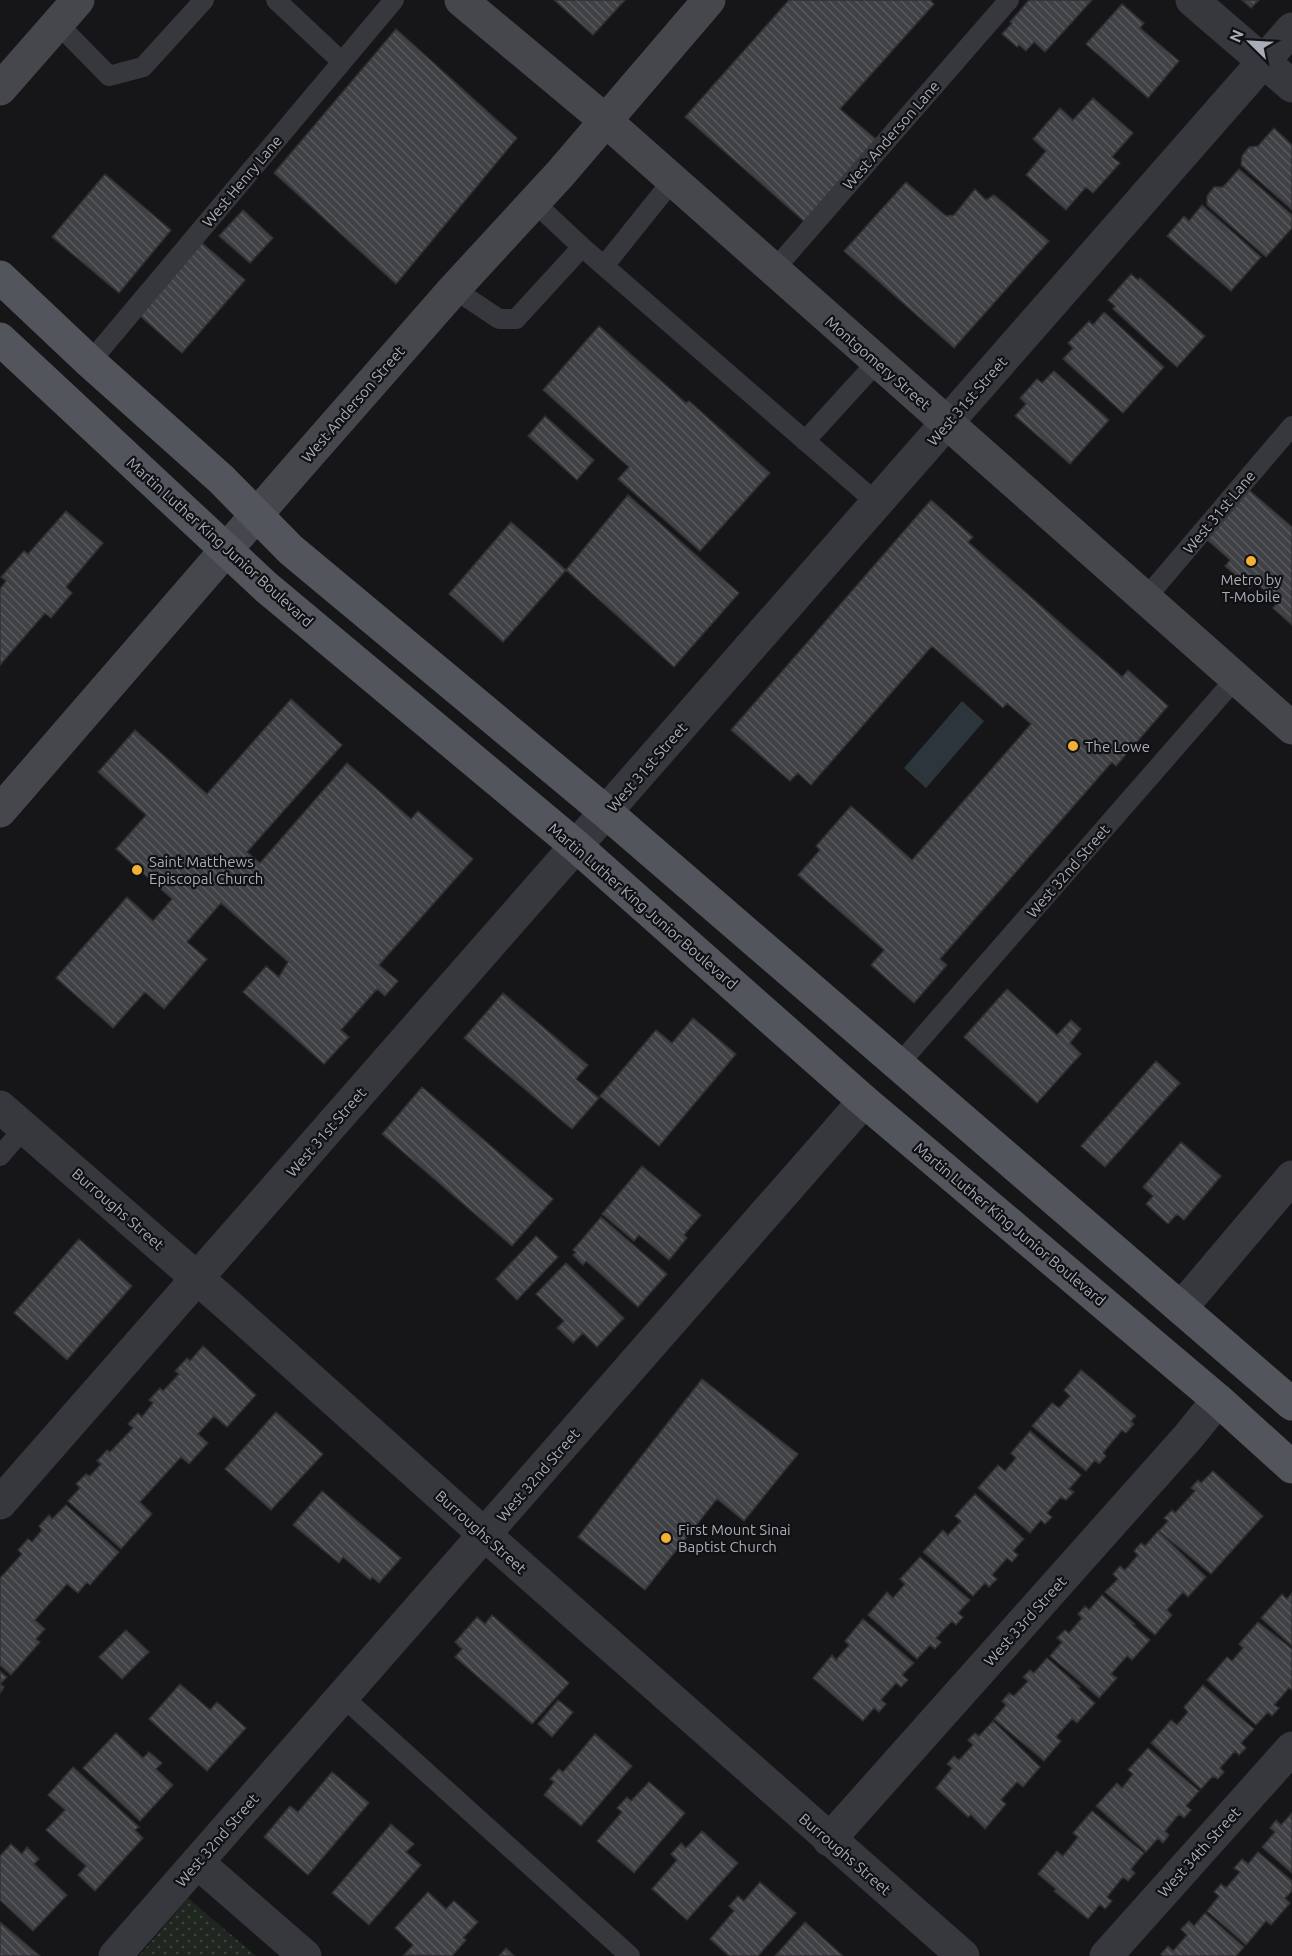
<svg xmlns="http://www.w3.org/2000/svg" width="1292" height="1956" font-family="Ubuntu,sans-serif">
<defs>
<pattern id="grass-dots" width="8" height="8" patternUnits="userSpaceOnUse" patternTransform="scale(1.5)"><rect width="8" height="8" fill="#1e261f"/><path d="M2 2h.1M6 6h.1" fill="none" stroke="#3c433d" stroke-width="1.8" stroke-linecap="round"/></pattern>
<pattern id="building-back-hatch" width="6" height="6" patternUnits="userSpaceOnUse" patternTransform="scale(1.5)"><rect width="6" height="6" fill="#404145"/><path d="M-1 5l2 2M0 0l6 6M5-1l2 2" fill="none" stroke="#595a5e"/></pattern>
</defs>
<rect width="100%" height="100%" fill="#161618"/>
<!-- grass -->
<path fill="url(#grass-dots)" d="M188 1898 256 1956H139Z"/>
<!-- water -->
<path fill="#2c353c" d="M962 701 984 721 926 788 904 768Z"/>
<!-- building -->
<path fill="url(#building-back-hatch)" stroke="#303034" stroke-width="1.5" d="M554 0H625L593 35Z
M789 0H930L934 4 840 109 877 140 807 224 685 117Z
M1029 0H1092L1045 52 1034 42 1026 51 1019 45 1017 47 1002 34 1012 23 1010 22Z
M1242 0H1259L1251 8Z
M1122 4 1144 23 1140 28 1179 61 1148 98 1086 44Z
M396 29 517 138 396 284 274 173Z
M1093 98 1133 133 1112 157 1120 163 1093 193 1086 187 1066 210 1026 175 1046 151 1033 139 1060 108 1073 120Z
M1274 128 1292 145V210L1241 165 1242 156 1249 147 1258 146Z
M1239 169 1292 215V228L1266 257 1207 205V196L1214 187H1223Z
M105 174 171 230 119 293 52 237Z
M906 182 946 216 954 215 975 189 986 200 994 195 1049 241 954 348 844 251Z
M1202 205 1261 257 1231 291 1167 236 1184 216 1189 221Z
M243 210 273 238 250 263 219 236Z
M201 242 245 280 182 353 139 315Z
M1131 274 1138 280 1140 278 1205 336 1177 367 1113 309 1115 306 1108 300Z
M1104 312 1164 367 1123 413 1063 359 1073 348 1068 343 1089 321 1093 325Z
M599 326 686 403 689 401 770 473 700 551 618 479 629 467 543 390Z
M1054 371 1109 420 1070 464 1015 416 1026 404 1020 398 1037 379 1042 383Z
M545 416 594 460 577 480 528 436Z
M1248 489 1292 527V625L1273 608 1278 602 1255 582 1250 588 1225 566 1230 560 1205 538Z
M628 495 739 593 674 667 566 570Z
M931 500 973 537 968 542 1122 677 1128 670 1168 706 1116 766 1112 762 940 959 947 965 914 1003 871 965 884 950 798 875 820 850 816 846 851 806 912 860 1031 724 1007 703 1003 708 932 646 811 785 798 773 790 781 731 730Z
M66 511 103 543 66 587 72 593 51 618 45 613 0 665V589L6 581 1 577 24 551 28 554Z
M511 522 566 570 503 642 449 594Z
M291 699 342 745 247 852 260 863 347 763 411 819 418 811 473 859 379 965 398 981 385 996 377 989 341 1030 349 1037 324 1064 243 992 266 966 279 977 288 962 221 903 187 942 207 959 164 1009 145 992 113 1028 56 978 127 897 153 921 172 899 116 849 146 815 98 772 135 730 207 794Z
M1007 989 1057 1035 1071 1020 1081 1029 1070 1043 1081 1054 1037 1103 964 1037Z
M503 993 588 1065 576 1079 599 1098 572 1129 464 1038Z
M693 1018 736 1054 659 1146 600 1096 656 1030 672 1043Z
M1156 1061 1180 1083 1105 1167 1081 1146Z
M422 1087 553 1199 512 1246 382 1134Z
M1181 1142 1221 1176 1184 1220 1177 1214 1168 1224 1146 1204 1153 1196 1143 1187Z
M642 1166 701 1215 684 1235 687 1238 669 1260 639 1235 634 1241 602 1214Z
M601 1217 667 1274 638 1307 586 1261 583 1265 573 1255 576 1252 573 1250Z
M536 1236 558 1257 517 1300 496 1279Z
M79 1239 132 1286 67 1360 14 1313Z
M566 1263 624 1318 597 1347 583 1333 573 1343 557 1328 564 1321 536 1294Z
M203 1346 256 1395 227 1427 214 1416 198 1434 208 1443 189 1464 181 1457 140 1502 152 1514 121 1549 68 1501 80 1488 76 1484 86 1474 90 1476 101 1464 97 1461 107 1450 110 1452 133 1428 128 1424 138 1413 142 1417 153 1403 149 1400 160 1388 163 1391 179 1374 175 1371 187 1358 190 1361Z
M1081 1370 1136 1416 1131 1421 1134 1424 1126 1433 1122 1430 1103 1453 1106 1456 1099 1464 1095 1460 1086 1471 1032 1426 1052 1403 1059 1408 1070 1396 1064 1390Z
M702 1379 798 1454 744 1521 717 1499 645 1590 578 1537Z
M276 1412 323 1454 271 1510 225 1469Z
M1030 1431 1081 1475 1069 1489 1074 1492 1066 1500 1061 1497 1047 1513 1052 1517 1045 1524 1041 1520 1030 1533 978 1488 998 1465 1005 1471 1016 1458 1011 1453Z
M1213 1471 1263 1516 1211 1574 1159 1531 1168 1521 1164 1518 1172 1510 1175 1513 1195 1491 1191 1488 1198 1480 1201 1483Z
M322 1491 401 1558 379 1583 372 1577 370 1580 343 1557 339 1563 293 1525Z
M975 1494 1024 1539 1013 1551 1018 1555 1012 1562 1007 1558 992 1575 997 1579 989 1587 985 1583 973 1596 923 1552 943 1530 948 1535 961 1521 955 1516Z
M66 1505 119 1552 90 1585 87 1582 78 1593 67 1584 35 1620 45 1629 36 1639 40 1642 11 1675 0 1665V1578L22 1554 18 1550 28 1539 32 1542 42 1530 39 1526 49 1515 52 1519Z
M1158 1531 1206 1577 1188 1597 1183 1592 1167 1610 1172 1615 1155 1635 1105 1592 1118 1579 1113 1574 1120 1566 1125 1570 1138 1555 1134 1551 1141 1543 1145 1546Z
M920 1557 970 1600 958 1613 963 1617 956 1625 952 1621 936 1638 941 1642 935 1649 930 1645 917 1659 868 1615 887 1592 893 1598 905 1584 900 1579Z
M1292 1593V1646L1261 1618 1282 1594 1287 1599Z
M1102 1595 1135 1624 1133 1625 1150 1640 1132 1660 1127 1656 1111 1674 1117 1678 1099 1698 1050 1656 1062 1642 1057 1638 1065 1630 1069 1633 1082 1618 1078 1614 1085 1606 1089 1610Z
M492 1615 569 1683 532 1724 455 1657 462 1649 455 1642 477 1617 485 1624Z
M863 1619 914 1663 902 1675 908 1680 901 1687 896 1683 881 1700 886 1704 879 1712 874 1708 863 1721 813 1678 832 1655 836 1660 849 1645 845 1641Z
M1258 1622 1292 1649V1690L1289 1688 1274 1705 1279 1708 1272 1716 1268 1712 1256 1725 1207 1680 1227 1657 1232 1661 1243 1648 1239 1644Z
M126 1630 149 1652 122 1679 99 1657Z
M1047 1658 1080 1687 1078 1688 1095 1703 1077 1723 1072 1719 1056 1737 1061 1741 1044 1761 994 1719 1006 1705 1002 1701 1009 1693 1014 1696 1028 1681 1023 1677 1030 1670 1034 1673Z
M0 1671 7 1677 0 1684 4 1687 0 1693Z
M180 1684 210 1710 217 1702 246 1728 207 1771 149 1719Z
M1203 1685 1254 1729 1241 1743 1246 1748 1239 1755 1235 1751 1220 1768 1224 1772 1218 1779 1213 1776 1201 1789 1151 1743 1171 1720 1177 1725 1188 1712 1184 1707Z
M558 1700 573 1712 552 1737 538 1724Z
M993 1721 1040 1767 1023 1787 1017 1782 1001 1800 1006 1804 985 1829 971 1815 968 1817 936 1788 952 1768 947 1764 954 1756 959 1760 973 1745 968 1740 975 1733 979 1736Z
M116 1733 143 1758 149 1752 162 1763 156 1769 173 1785 140 1821 83 1768Z
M595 1734 632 1766 581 1826 544 1795 554 1782 550 1779 559 1769 563 1772Z
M1148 1748 1199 1791 1186 1806 1191 1810 1184 1818 1179 1814 1165 1831 1169 1835 1163 1843 1158 1838 1146 1852 1096 1806 1117 1783 1122 1788 1133 1774 1128 1770Z
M73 1767 139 1827 135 1830 143 1838 95 1891 78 1875 86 1866 46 1830 65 1810 48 1795Z
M332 1772 369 1803 308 1875 264 1837 290 1806 298 1812Z
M649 1782 685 1813 634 1873 597 1841 622 1812 617 1808 627 1797 631 1801Z
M1092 1811 1144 1853 1131 1869 1135 1873 1128 1881 1123 1877 1107 1897 1112 1901 1105 1909 1100 1904 1088 1919 1054 1891 1056 1889 1038 1874 1057 1851 1063 1856 1078 1837 1073 1833Z
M1292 1813V1873L1262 1847 1275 1832 1270 1828 1276 1820 1281 1825Z
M391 1824 414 1844 406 1852 421 1865 369 1925 332 1893Z
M702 1831 738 1863 687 1920 652 1889 677 1860 671 1854 681 1843 686 1848Z
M11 1844 22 1854 27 1847 39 1859 34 1864 67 1895 33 1931 0 1900V1856Z
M1258 1852 1292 1881V1891L1285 1898 1290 1903 1271 1925 1266 1921 1246 1945 1207 1911 1219 1896 1214 1892 1221 1884 1226 1888 1240 1872 1234 1868 1242 1859 1248 1864Z
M760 1882 796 1913 758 1956H729L710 1939 734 1911 729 1906 738 1896 744 1901Z
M428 1892 446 1909 454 1901 478 1922 463 1938 466 1940 452 1956 404 1955 413 1945 395 1928Z
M1205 1913 1244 1947 1236 1956H1163L1161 1954 1168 1946 1173 1951 1187 1935 1181 1929 1189 1921 1194 1926Z
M0 1922 40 1956H0Z
M805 1922 843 1956H775Z
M506 1948 514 1956H499Z"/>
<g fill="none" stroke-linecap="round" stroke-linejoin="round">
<!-- lane -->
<path stroke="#37383d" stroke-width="20" d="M276 0 342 62
M57 23 109 76 143 67 204 0
M534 202 582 247 877 503
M604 266 672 181
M773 271 1009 0
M454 289 499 319H516L582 247
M90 362 394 0
M805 441 877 362
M1145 599 1292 426
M899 1064 1236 678
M0 1156 24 1128
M343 1697 630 1956"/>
<!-- street -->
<path stroke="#37383d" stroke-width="33" d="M1192 0 1292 86
M0 1107 229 1306 485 1535 963 1956
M1181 1308 1292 1177
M0 1503 1292 29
M829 1840 1188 1437 1218 1400
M197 1862 305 1956
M115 1956 864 1101
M1106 1956 1292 1748"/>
<!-- secondary -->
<path stroke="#45474d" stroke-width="33" d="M461 0 606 121 1292 728
M0 89 78 0
M0 811 297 468 454 289 560 174 709 0"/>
<!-- primary -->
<path stroke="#53555c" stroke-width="33" d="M0 277 90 362 221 479 291 550 607 813 1292 1404
M0 339 266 587 576 846 864 1101 1218 1400 1292 1467"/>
</g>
<!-- markers -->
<g fill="#f2b134" stroke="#111113" stroke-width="2">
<circle cx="1251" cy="561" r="6"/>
<circle cx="1073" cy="746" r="6"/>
<circle cx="137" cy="870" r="6"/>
<circle cx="666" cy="1538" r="6"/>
</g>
<g text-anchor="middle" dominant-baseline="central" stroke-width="4.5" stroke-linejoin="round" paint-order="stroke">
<!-- street labels -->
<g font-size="15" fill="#a8adb8" stroke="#111113">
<text transform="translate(891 135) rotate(-49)">West Anderson Lane</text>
<text transform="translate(242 181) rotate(-50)">West Henry Lane</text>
<text transform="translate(878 363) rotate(41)">Montgomery Street</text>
<text transform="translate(967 401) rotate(-49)">West 31st Street</text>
<text transform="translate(353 404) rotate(-49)">West Anderson Street</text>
<text transform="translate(1219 512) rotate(-50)">West 31st Lane</text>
<text transform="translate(220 542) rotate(42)">Martin Luther King Junior Boulevard</text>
<text transform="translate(647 767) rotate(-49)">West 31st Street</text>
<text transform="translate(1068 871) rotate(-49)">West 32nd Street</text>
<text transform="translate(643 906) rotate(41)">Martin Luther King Junior Boulevard</text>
<text transform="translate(326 1132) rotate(-49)">West 31st Street</text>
<text transform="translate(118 1209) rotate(41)">Burroughs Street</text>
<text transform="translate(1010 1224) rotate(40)">Martin Luther King Junior Boulevard</text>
<text transform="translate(538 1475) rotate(-49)">West 32nd Street</text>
<text transform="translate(481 1532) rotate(42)">Burroughs Street</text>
<text transform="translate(1025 1621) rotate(-48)">West 33rd Street</text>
<text transform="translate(217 1840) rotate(-49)">West 32nd Street</text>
<text transform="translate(1199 1852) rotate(-48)">West 34th Street</text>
<text transform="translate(845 1854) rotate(41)">Burroughs Street</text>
</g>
<!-- poi labels -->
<g font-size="15" fill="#a8adb8" stroke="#111113" text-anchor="start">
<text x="1251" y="579" text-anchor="middle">Metro by<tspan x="1251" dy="17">T-Mobile</tspan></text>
<text x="1085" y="746">The Lowe</text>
<text x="149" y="861">Saint Matthews<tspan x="149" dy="17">Episcopal Church</tspan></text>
<text x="678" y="1529">First Mount Sinai<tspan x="678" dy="17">Baptist Church</tspan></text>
</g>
</g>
<!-- north arrow -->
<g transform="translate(1250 42) rotate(294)" stroke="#111113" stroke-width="4.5" paint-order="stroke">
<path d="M0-4.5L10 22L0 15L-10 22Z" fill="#a8adb8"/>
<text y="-9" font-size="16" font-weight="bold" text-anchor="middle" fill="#a8adb8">N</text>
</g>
</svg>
